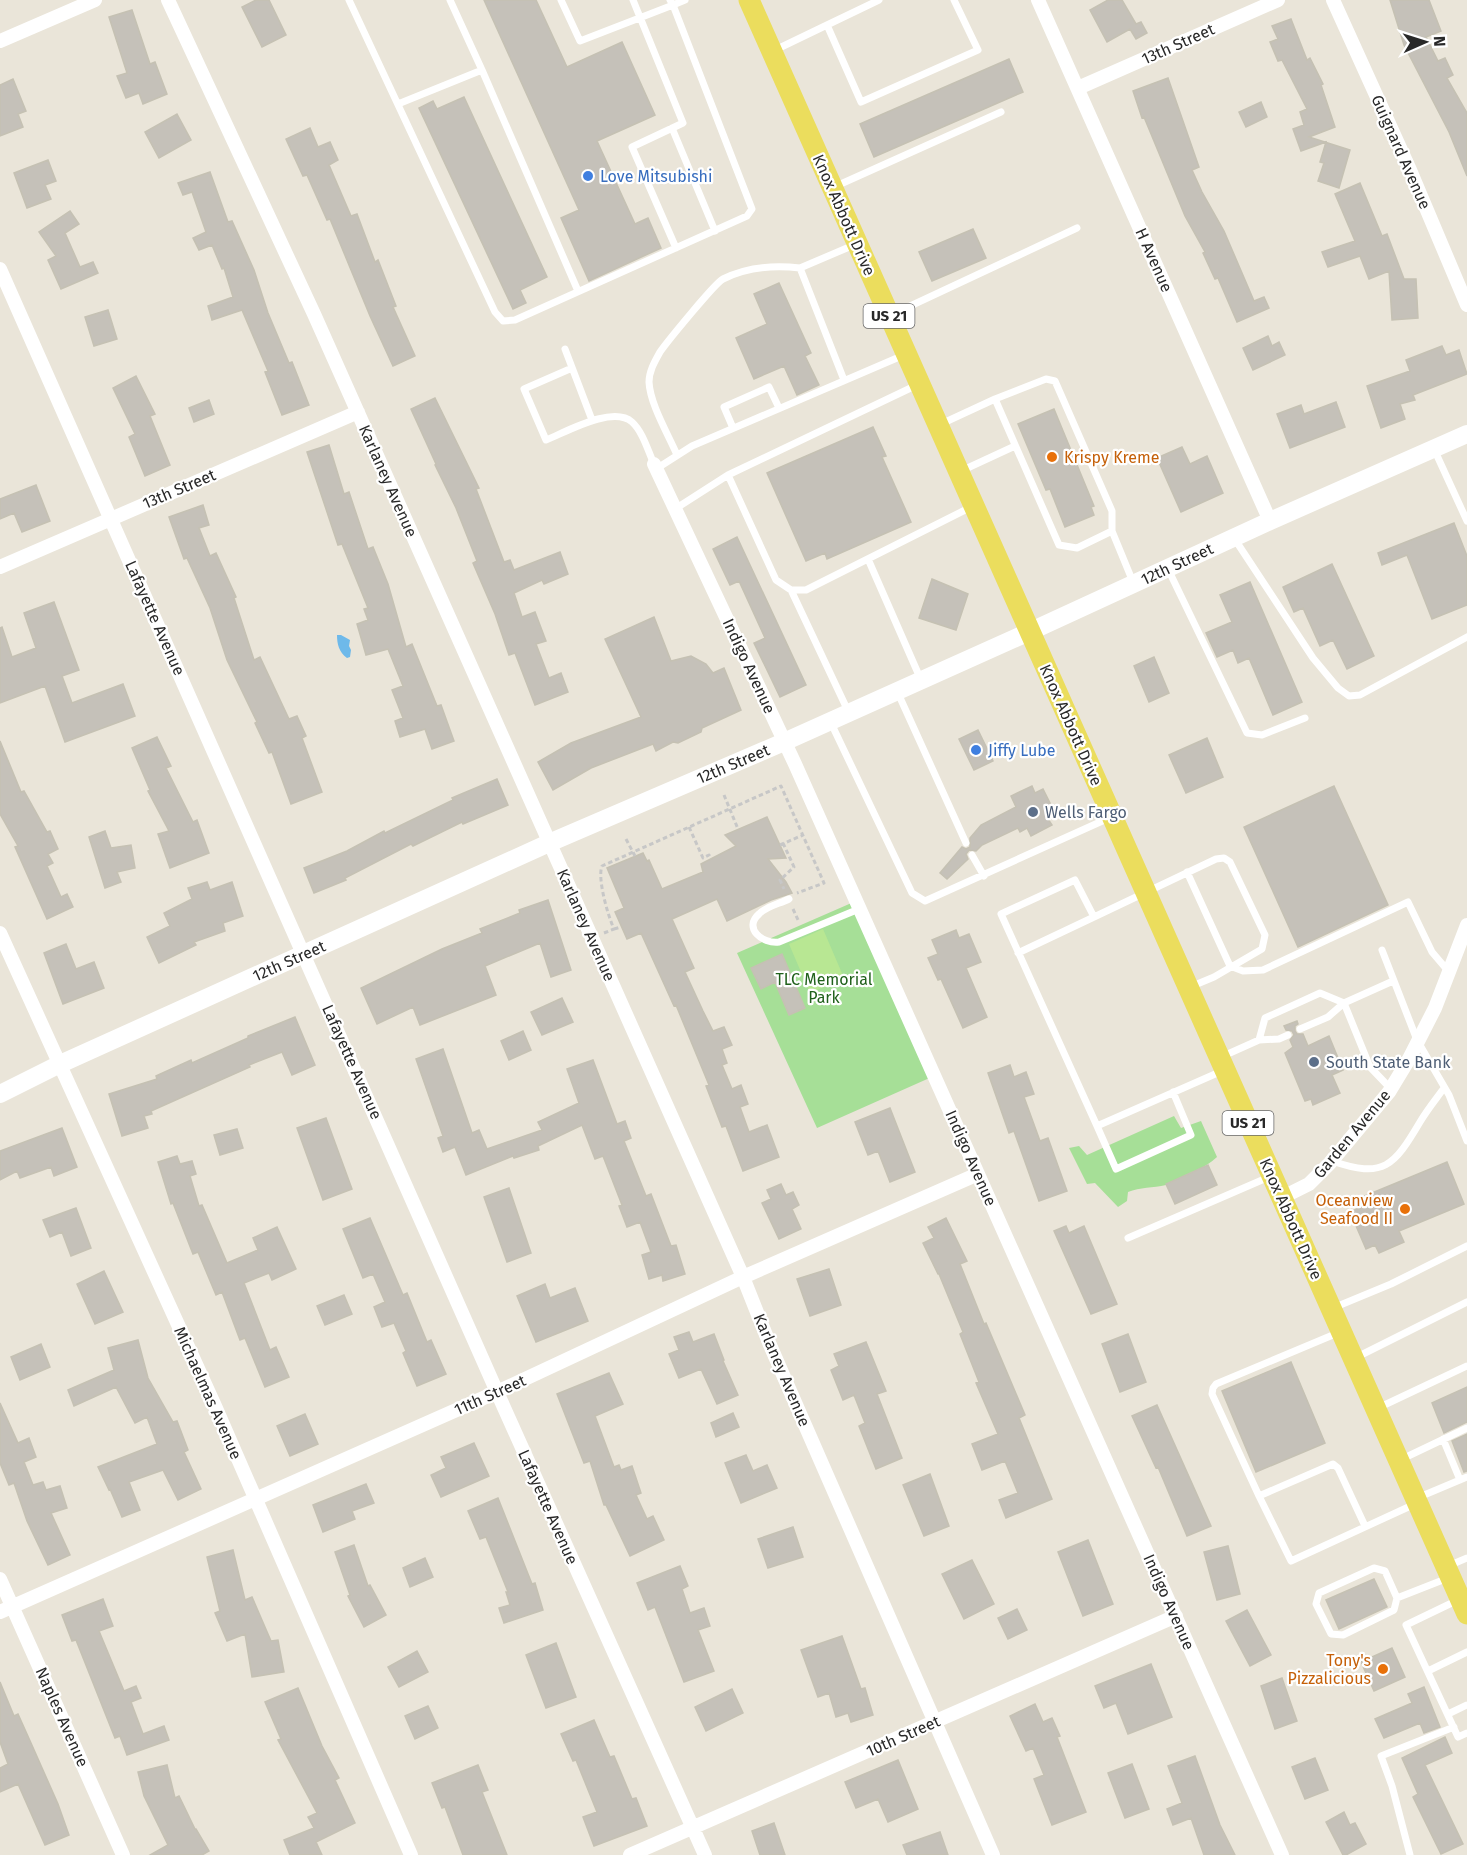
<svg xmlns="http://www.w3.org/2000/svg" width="1467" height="1855" font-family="'Fira Sans',sans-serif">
<rect width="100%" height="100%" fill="#eae5d9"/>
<!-- green -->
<path fill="#a6df97" d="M856 901 934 1076 817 1128 737 953Z
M1174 1116 1181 1128 1201 1121 1217 1157C1205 1168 1181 1180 1166 1185 1153 1188 1140 1187 1128 1192L1127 1201 1118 1207 1095 1183 1087 1184 1069 1148 1079 1146 1087 1155Z"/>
<!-- pitch -->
<path fill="#b8e793" d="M823 929 844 978 810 993 789 944Z"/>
<!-- water -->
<path fill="#6eb9ea" d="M337 635H341L350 640 349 646 351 650 350 657 347 658C339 652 337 644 337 635Z"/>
<!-- building -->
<path fill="#c5c1b9" stroke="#c5c1b3" stroke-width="1.5" d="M256 0H269L286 35 262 47 242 7Z
M484 0H536L567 67 622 42 655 115 597 141 635 224 648 218 661 248 589 281 561 218 579 210Z
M1108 0H1122L1136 24 1141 22 1147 33 1136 39 1130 29 1107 42 1090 10Z
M1390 0H1429L1441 31 1426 37 1438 61 1445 58 1453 75 1447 78 1467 113V176L1449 132 1404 45Z
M132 10 150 64 155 62 167 94 143 104 139 93 126 98 117 76 127 73 109 17Z
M1291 19 1307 60 1310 58 1323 84 1321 85 1335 127 1309 137 1350 150 1339 188 1318 181 1324 163 1320 162 1326 142 1301 151 1293 129 1304 125 1300 112 1307 109 1282 60 1278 61 1270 42 1278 39 1272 26Z
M1009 59 1023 92 874 157 860 124Z
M1168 78 1199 167 1192 170 1202 192 1224 231 1254 301 1264 297 1269 308 1237 322 1218 278 1215 279 1203 253 1205 252 1185 216 1144 117 1142 118 1133 91Z
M13 79 26 111 18 114 23 127 0 136V85Z
M464 97 547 277 520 290 526 303 513 309 419 108 433 101 437 109Z
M1261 102 1267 117 1246 127 1239 112Z
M177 114 191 140 159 158 145 132Z
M310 128 318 147 330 142 338 160 329 165 351 216 357 214 375 262 378 260 396 306 393 307 415 356 393 366 370 316 330 219 327 220 307 175 303 176 286 139Z
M48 160 56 181 45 185 51 199 27 208 14 173Z
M210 172 228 222 232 221 254 270 268 313 289 363 292 362 309 405 282 415 265 372 268 371 242 310 212 320 208 306 233 297 224 268 222 269 212 245 199 250 193 238 206 232 192 192 183 195 178 183Z
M1360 183 1382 236 1387 234 1404 279H1416L1418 318 1392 320 1389 271 1369 279 1360 256 1328 267 1322 252 1355 241 1335 194Z
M70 211 79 224 65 233 80 267 93 262 98 273 61 289 48 260 56 256 39 232Z
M973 229 986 258 932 281 919 252Z
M779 283 811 353 805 356 819 385 797 395 784 366 754 379 736 338 767 324 754 294Z
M108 310 117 339 94 346 85 317Z
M1268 336 1272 346 1279 342 1285 355 1253 370 1243 348Z
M1442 346 1446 355 1459 350 1467 374 1413 395 1415 400 1400 404 1405 419 1381 428 1367 386 1410 371 1406 360Z
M136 376 155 414 150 416 170 465 145 476 129 437 135 434 113 388Z
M435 398 479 488 476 489 504 562 510 560 514 570 560 552 568 574 544 584 542 580 514 593 522 617 535 612 546 641 536 644 549 678 561 673 568 692 535 705 515 653 509 655 495 614 473 563 477 561 456 508 435 465 436 464 411 409Z
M209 400 214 414 194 422 189 408Z
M1336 402 1345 427 1290 448 1277 414 1301 405 1304 414Z
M1054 409 1094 506 1091 507 1094 515 1065 527 1050 489 1046 490 1018 424Z
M873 427 886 456 882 457 911 522 827 559 825 553 806 561 767 473Z
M329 445 344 494 349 492 368 549 373 547 388 584 406 647 412 644 437 706 441 705 454 741 432 749 425 729 400 737 395 721 403 718 392 690 403 686 388 649 366 655 357 624 368 620 364 609 368 608 342 544 338 545 307 452Z
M1182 447 1190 464 1207 456 1223 493 1181 512 1157 458Z
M36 485 50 521 22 532 14 513 0 519V499Z
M203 505 209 525 199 528 210 556 216 553 236 597 234 598 254 660 260 657 289 719 297 716 306 736 302 738 322 792 291 804 272 752 269 753 255 723 257 722 227 660 210 608 187 558 184 559 169 517Z
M1454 523 1467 556V605L1432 619 1407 555 1382 565 1378 553Z
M737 537 806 685 780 697 754 643 765 638 739 581 730 585 713 549Z
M1332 564 1374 656 1347 669 1333 640 1320 646 1303 608 1294 612 1283 587Z
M932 579 968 594 956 630 919 618Z
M1250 582 1302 702 1273 715 1249 658 1238 663 1233 650 1217 657 1206 633 1232 622 1220 595Z
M54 602 79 670 62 676 72 703 123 684 135 716 65 742 45 686 0 703V628L2 627 12 657 36 648 24 613Z
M654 617 671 661 691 656 706 664 713 673 724 668 741 710 702 728 701 732 678 743 673 742 656 751 653 744 591 768 553 790 538 762 571 743 641 717 605 639Z
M1154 657 1169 693 1149 702 1134 666Z
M978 730 993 761 974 770 959 739Z
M157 737 171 766 166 768 193 822 197 820 209 853 170 868 158 834 169 831 148 791 150 790 132 748Z
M1207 738 1223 777 1186 793 1169 755Z
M0 741 21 792 24 791 47 832 50 831 58 849 48 854 53 863 47 866 61 897 67 894 73 907 47 919 15 847 18 846 0 814Z
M497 779 508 805 463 824 462 822 413 846 411 844 345 878 346 880 314 893 304 868 347 851 384 831 385 833 453 800 452 798Z
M1032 786 1035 793 1043 789 1056 815 1048 819 1052 825 1031 836 1027 828 1020 832 1018 828 982 845 976 851 969 850 966 854 968 859 947 879 940 873 962 847 966 849 970 847V838L981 825 1016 807 1011 796Z
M1334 786 1388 905 1298 947 1244 827Z
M767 817 786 858 768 859 786 882 792 893 771 900 727 921 717 899 672 919 694 968 685 972 703 1011 713 1031 724 1027 732 1045 722 1049 727 1063 722 1065 732 1089 741 1085 748 1104 740 1107 749 1132 767 1125 779 1157 743 1171 726 1126 722 1127 706 1086 709 1085 676 1005 674 1006 641 933 627 939 615 912 624 908 607 868 643 853 647 861 649 860 662 889 703 872 701 864 736 846 725 835Z
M105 831 111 848 131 845 135 868 117 872 121 882 105 888 89 837Z
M207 882 210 890 232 882 243 916 223 923 225 931 194 942 196 945 159 963 147 937 170 926 164 913 192 899 188 888Z
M548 900 571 970 551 977 540 943 485 966 496 995 420 1025 413 1007 377 1024 361 988 442 949 482 933 480 929 520 913 519 910Z
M956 930 959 938 969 934 981 962 966 968 987 1017 963 1028 941 979 938 980 928 958 938 954 932 940Z
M66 944 76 969 94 962 104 988 63 1004 44 953Z
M782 954 805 1008 789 1015 775 982 761 989 751 968Z
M562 998 573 1022 542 1035 531 1012Z
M295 1017 315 1065 292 1075 282 1052 249 1065 250 1067 151 1111 152 1114 144 1116 148 1128 122 1136 109 1094 157 1079 156 1076 191 1060 192 1063 248 1038V1036Z
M1297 1021 1298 1024 1295 1026V1031L1297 1034H1303L1308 1046 1329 1036 1343 1070 1332 1075 1340 1093 1313 1105 1311 1099 1305 1101 1285 1053 1293 1047 1290 1040 1294 1035 1292 1031 1286 1030 1284 1026Z
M523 1031 531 1050 509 1060 501 1041Z
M443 1049 472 1133 479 1130 487 1149 542 1130 538 1122 579 1103 567 1069 593 1060 617 1124 625 1121 631 1138 624 1141 646 1196 651 1194 671 1246 676 1245 685 1274 663 1281 662 1275 649 1279 642 1255 651 1252 640 1222 627 1227 619 1206 622 1205 603 1156 595 1159 582 1125 538 1146 539 1150 514 1158 513 1156 466 1175 455 1147 443 1152 438 1138 443 1136 416 1059Z
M1010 1065 1014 1077 1026 1072 1034 1094 1024 1097 1040 1141 1048 1138 1067 1191 1039 1201 1014 1131 1009 1133 988 1073Z
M890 1108 915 1172 890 1182 878 1151 868 1155 855 1122Z
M326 1118 352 1189 323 1200 297 1128Z
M62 1128 77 1167 54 1176 51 1167 20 1178 17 1171 0 1180V1151Z
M237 1129 243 1148 220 1155 214 1135Z
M177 1156 180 1164 192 1161 196 1174 190 1176 199 1206 202 1205 227 1263 258 1250 253 1238 277 1227 296 1269 272 1280 269 1273 244 1283 270 1350 276 1347 289 1377 265 1387 245 1338 240 1340 222 1292 216 1295 198 1252 193 1254 173 1203 171 1204 158 1162Z
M1447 1162 1464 1204 1399 1231 1404 1242 1379 1253 1375 1245 1366 1249 1350 1212 1364 1206 1360 1198Z
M1208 1165 1217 1185 1175 1204 1166 1184Z
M781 1184 786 1195 793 1192 799 1205 792 1209 801 1229 779 1239 762 1203 771 1199 767 1190Z
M509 1188 531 1253 507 1262 484 1197Z
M76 1208 91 1248 71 1256 62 1232 50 1237 43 1220Z
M370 1218 403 1295 407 1293 427 1342 431 1340 446 1374 417 1386 403 1353 406 1351 394 1323 382 1327 374 1307 385 1302 373 1274 363 1278 343 1229Z
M946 1218 967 1261 960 1264 984 1324 986 1323 1025 1415 1019 1418 1052 1499 1006 1518 999 1500 1018 1493 1005 1461 982 1470 972 1444 998 1434 976 1383 979 1382 960 1334 963 1332 939 1274H938L923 1243 934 1238 928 1227Z
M1066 1226 1069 1233 1084 1226 1117 1304 1091 1314 1054 1231Z
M829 1269 841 1305 810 1316 797 1279Z
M104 1271 123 1312 95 1324 77 1284Z
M545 1284 550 1298 575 1288 588 1321 536 1342 517 1296Z
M344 1295 352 1314 325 1325 317 1306Z
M689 1332 693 1342 714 1334 724 1360 723 1361 738 1395 717 1404 701 1369 679 1378 669 1354 679 1350 674 1337Z
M1128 1334 1146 1382 1120 1392 1102 1344Z
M138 1340 148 1378 173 1422 177 1421 188 1450 184 1452 201 1489 178 1500 163 1470 129 1482 140 1510 122 1517 110 1489 109 1490 98 1467 157 1444 147 1417 135 1423 116 1387 74 1406 68 1390 114 1370 108 1348Z
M866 1342 886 1391 877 1394 902 1458 876 1469 859 1426 865 1423 854 1395 843 1400 831 1370 839 1366 834 1354Z
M41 1344 50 1367 20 1380 11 1357Z
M1291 1362 1325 1443 1256 1472 1222 1391Z
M609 1373 623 1404 595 1416 614 1467 619 1465 621 1470 632 1466 641 1493 636 1495 647 1519 653 1516 664 1540 630 1556 606 1505H604L590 1461 584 1463 557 1394Z
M1467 1387V1422L1444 1433 1432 1403Z
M0 1403 18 1443 29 1438 36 1457 24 1462 33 1485 43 1482 46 1490 60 1486 67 1508 51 1513 70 1555 48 1565 27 1521 14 1483 9 1485 0 1463Z
M1157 1405 1211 1526 1187 1536 1158 1467 1156 1468 1132 1416Z
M733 1413 739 1427 716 1437 711 1423Z
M305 1414 318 1444 290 1456 277 1426Z
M1467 1434V1471L1464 1472 1452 1441Z
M474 1443 489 1476 441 1497 431 1475 446 1468 441 1457Z
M746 1455 753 1471 767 1465 777 1488 741 1503 725 1463Z
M930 1474 949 1526 924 1536 903 1485Z
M366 1484 374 1503 352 1511 355 1519 323 1532 313 1505Z
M498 1498 532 1584 535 1583 543 1610 504 1623 499 1608 510 1605 506 1592H508L486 1537 480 1539 468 1511Z
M793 1527 803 1557 768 1568 758 1539Z
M1088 1540 1113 1604 1083 1616 1058 1552Z
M354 1545 368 1586 370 1585 386 1615 364 1627 348 1596 350 1595 335 1552Z
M1228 1546 1240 1594 1217 1600 1204 1552Z
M233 1550 245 1600 252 1597 271 1641 278 1640 284 1672 252 1677 245 1634 227 1641 215 1613 220 1611 207 1557Z
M425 1558 433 1577 410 1587 403 1568Z
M972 1560 994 1604 964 1619 942 1574Z
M680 1566 688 1586 682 1589 690 1613 704 1608 710 1626 698 1630 714 1671 684 1682 655 1607 648 1610 637 1583Z
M1374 1579 1387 1607 1339 1629 1326 1600Z
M103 1599 113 1626 99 1631 124 1691 136 1686 141 1698 131 1702 143 1734 164 1726 169 1740 127 1755 120 1736 115 1738 76 1640 72 1641 62 1615Z
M1017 1609 1027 1630 1008 1639 998 1618Z
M1247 1610 1271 1655 1250 1666 1226 1621Z
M842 1636 861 1689 865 1688 873 1715 851 1722 848 1713 836 1717 829 1693 818 1697 801 1650Z
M556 1643 576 1697 546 1708 526 1655Z
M1392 1648 1405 1677 1374 1691 1361 1662Z
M417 1651 428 1672 399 1687 388 1667Z
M1151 1664 1172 1717 1128 1734 1116 1703 1104 1708 1095 1686Z
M1282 1678 1297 1721 1275 1729 1261 1686Z
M0 1682 14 1716 18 1714 31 1743 58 1804 69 1835 45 1845 18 1784 0 1792V1768L8 1764 0 1742Z
M1424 1687 1440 1727 1424 1733 1420 1723 1384 1738 1375 1719 1412 1703 1408 1694Z
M298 1688 322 1746 339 1778 335 1780 355 1823 316 1842 322 1855H290L284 1840 314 1828 308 1817 317 1813 278 1740 281 1739 265 1702Z
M732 1689 743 1713 706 1731 695 1707Z
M1035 1704 1043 1722 1052 1718 1060 1736 1057 1737 1086 1812 1052 1825 1034 1779 1044 1775 1033 1748 1026 1751 1010 1716Z
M428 1706 438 1728 415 1739 405 1716Z
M594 1720 610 1757 614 1756 632 1799 636 1798 647 1826 594 1846 583 1817 597 1812 576 1760 573 1761 561 1734Z
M1445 1737 1452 1753 1425 1765 1463 1844 1441 1854 1413 1797 1418 1794 1402 1758Z
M1195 1756 1220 1825 1235 1855H1204L1191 1818 1173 1825 1167 1809 1182 1803 1168 1766Z
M1315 1758 1328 1790 1305 1799 1292 1767Z
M898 1760 918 1809 888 1822 878 1799 856 1808 845 1782Z
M1132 1764 1149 1809 1125 1818 1108 1773Z
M167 1765 175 1798 179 1796 195 1829H196L209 1851 202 1855H150L168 1845 144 1796 138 1772Z
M478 1765 488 1790 482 1792 507 1855H463L445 1807 442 1808 432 1783Z
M1344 1812 1350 1825 1355 1823 1366 1844 1346 1855H1343L1326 1822Z
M774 1823 785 1855H760L752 1831Z
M940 1832 948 1855H907L903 1845Z"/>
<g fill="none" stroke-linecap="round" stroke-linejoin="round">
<!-- path -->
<path stroke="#c7c7c7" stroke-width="3" stroke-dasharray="4.5 3" stroke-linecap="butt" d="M724 795 738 829
M689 827 703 858 709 855 711 859
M626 839 635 856
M783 843 794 867 780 880 784 889
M780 845 803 835
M793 909 799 922
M614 929 621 927
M604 933 614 929C608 916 597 878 602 866L781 786 824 883 797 893"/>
<!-- lane -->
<path stroke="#fff" stroke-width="7" d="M349 0 495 312 503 321 515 320 747 216 752 209 673 5 685 0
M450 0 482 70
M561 0 580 41 673 5 670 0
M633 0 683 123 632 147 676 248
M827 25 879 0
M773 51 827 25 861 102 978 50 954 0
M398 104 482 70 578 291
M672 128 715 231
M834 187 1001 112
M891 315 1077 228
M565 349 592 420
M572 368 524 389 546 440C566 432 613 405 632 422 643 432 648 451 654 464
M844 380 800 268 854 245
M995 399 1046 379 1055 381 1112 511V531L1133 582
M941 424 995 399 1059 545 1077 548 1112 531
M733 428 724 407 769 387 779 408
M1434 449 1467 521
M677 455C668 434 650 404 649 382 649 371 655 361 660 352 667 342 715 283 723 279 747 267 774 265 800 268
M656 469 692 446 904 355
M961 471 1015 446
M728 475 776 580 791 590H806L971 507
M675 509 728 475 917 385
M1234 538 1313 658 1338 688 1349 696 1360 695 1467 637
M868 559 921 680
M1168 569 1247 733 1262 735 1305 718
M791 590 848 711
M897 691 966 843
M831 723 912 893 925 901 1109 818
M972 855 984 876
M1187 872 1230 966 1243 971 1263 970 1408 902 1432 952 1449 972
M789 899C779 904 767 906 759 914 743 928 762 944 779 942L859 909
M1094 917 1216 859 1224 858 1230 862 1265 935 1262 949 1214 977 1190 987
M1382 950 1417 1040 1449 1095 1467 1141
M1018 953 1094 917 1075 880 1001 914 1097 1126 1222 1071
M1300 1029 1328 1017 1344 1003 1393 981
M1259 1040 1265 1018 1320 993 1344 1003 1370 1067 1391 1089
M1221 1057 1259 1040 1279 1039 1288 1035
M1097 1126 1116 1169 1191 1135 1173 1092
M1332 1161C1384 1179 1394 1166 1420 1122 1427 1110 1436 1099 1444 1088
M1128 1238 1269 1177
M1333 1308 1391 1284 1467 1246
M1340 1332 1216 1384 1213 1388 1212 1394 1259 1496 1333 1464 1338 1468 1365 1526
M1355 1358 1467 1302
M1378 1408 1467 1366
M1443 1439 1460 1480
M1402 1459 1467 1428
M1259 1496 1291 1561 1415 1504
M1417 1498 1467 1477
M1448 1566 1467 1558
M1374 1568 1385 1571 1397 1598 1394 1610 1343 1635 1331 1634 1316 1604 1319 1593Z
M1397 1598 1448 1578
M1458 1600 1406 1625 1458 1737 1467 1733
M1428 1671 1467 1652
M1448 1714 1467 1705
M1410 1855 1392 1786 1381 1756 1454 1727"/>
<!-- street -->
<path stroke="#fff" stroke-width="14" d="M168 0 314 314 743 1277 770 1345 993 1855
M1038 0 1270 521
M1333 0 1410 170 1467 305
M0 41 95 0
M1078 88 1278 0
M0 269 497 1392 705 1855
M654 464 795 764 1282 1855
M0 567 358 412
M0 933 215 1406 411 1855
M1281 1198 1309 1184 1330 1163 1389 1092 1409 1059 1435 1008 1467 925
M0 1579 123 1855
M0 1612 497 1392 743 1277 978 1174
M630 1855 1176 1616"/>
<!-- secondary -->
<path stroke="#fff" stroke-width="18" d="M0 1094 58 1065 549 843 784 742 1029 632 1270 521 1467 434"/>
<!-- primary -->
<path stroke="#ebdd5d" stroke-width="21" d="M749 0 1467 1614"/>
</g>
<!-- markers -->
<g fill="#3f7fe0" stroke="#fff" stroke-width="2">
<circle cx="588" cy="176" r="6"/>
<circle cx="976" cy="750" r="6"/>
</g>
<g fill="#e8710a" stroke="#fff" stroke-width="2">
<circle cx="1052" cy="457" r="6"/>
<circle cx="1405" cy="1209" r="6"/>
<circle cx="1383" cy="1669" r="6"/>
</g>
<g fill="#5c6f8a" stroke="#fff" stroke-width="2">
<circle cx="1033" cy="812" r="6"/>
<circle cx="1314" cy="1062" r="6"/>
</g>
<g text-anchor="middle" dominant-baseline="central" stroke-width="4.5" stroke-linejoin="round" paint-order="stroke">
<!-- shield labels -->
<g fill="#fff" stroke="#686868" stroke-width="1.5">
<rect x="863.5" y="304" width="51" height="24" rx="4.5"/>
<rect x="1222.5" y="1111" width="51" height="24" rx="4.5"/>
</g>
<g font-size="15" font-weight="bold" fill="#282828">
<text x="889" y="316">US 21</text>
<text x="1248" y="1123">US 21</text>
</g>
<!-- street labels -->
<g font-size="16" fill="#282828" stroke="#fff">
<text transform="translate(1178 44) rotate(-24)">13th Street</text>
<text transform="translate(1401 152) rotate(66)">Guignard Avenue</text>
<text transform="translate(844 215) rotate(66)">Knox Abbott Drive</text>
<text transform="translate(1154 260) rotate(66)">H Avenue</text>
<text transform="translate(388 481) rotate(66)">Karlaney Avenue</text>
<text transform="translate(179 489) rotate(-23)">13th Street</text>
<text transform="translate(1177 564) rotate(-25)">12th Street</text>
<text transform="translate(155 618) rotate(66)">Lafayette Avenue</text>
<text transform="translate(749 666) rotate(65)">Indigo Avenue</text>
<text transform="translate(1071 725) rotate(66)">Knox Abbott Drive</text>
<text transform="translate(733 764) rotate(-23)">12th Street</text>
<text transform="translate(586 925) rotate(66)">Karlaney Avenue</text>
<text transform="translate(289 961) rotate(-24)">12th Street</text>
<text transform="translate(352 1062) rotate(66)">Lafayette Avenue</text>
<text transform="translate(1352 1134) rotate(-50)">Garden Avenue</text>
<text transform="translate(971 1158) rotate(66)">Indigo Avenue</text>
<text transform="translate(1291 1219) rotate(66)">Knox Abbott Drive</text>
<text transform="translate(782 1370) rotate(67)">Karlaney Avenue</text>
<text transform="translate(208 1393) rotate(66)">Michaelmas Avenue</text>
<text transform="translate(490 1395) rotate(-24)">11th Street</text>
<text transform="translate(548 1507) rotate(66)">Lafayette Avenue</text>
<text transform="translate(1169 1602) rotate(66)">Indigo Avenue</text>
<text transform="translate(62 1717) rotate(66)">Naples Avenue</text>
<text transform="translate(903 1736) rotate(-24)">10th Street</text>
</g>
<!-- shop labels -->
<g font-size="16" fill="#366cbe" stroke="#fff" text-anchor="start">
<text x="600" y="176">Love Mitsubishi</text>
<text x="988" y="750">Jiffy Lube</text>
</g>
<!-- food labels -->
<g font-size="16" fill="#c56008" stroke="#fff" text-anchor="end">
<text x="1064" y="457" text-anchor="start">Krispy Kreme</text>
<text x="1393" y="1200">Oceanview<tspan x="1393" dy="18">Seafood II</tspan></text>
<text x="1371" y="1660">Tony's<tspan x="1371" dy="18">Pizzalicious</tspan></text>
</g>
<!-- service labels -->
<g font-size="16" fill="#4e5e75" stroke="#fff" text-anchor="start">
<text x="1045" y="812">Wells Fargo</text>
<text x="1326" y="1062">South State Bank</text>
</g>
<!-- park labels -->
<g font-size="16" fill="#20611b" stroke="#fff">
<text x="824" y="979">TLC Memorial<tspan x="824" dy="18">Park</tspan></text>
</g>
</g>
<!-- north arrow -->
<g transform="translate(1425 42) rotate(87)" stroke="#ffffff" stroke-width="4.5" paint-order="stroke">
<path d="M0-4.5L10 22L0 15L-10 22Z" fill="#282828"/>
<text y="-9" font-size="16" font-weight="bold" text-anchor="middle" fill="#282828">N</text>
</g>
</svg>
